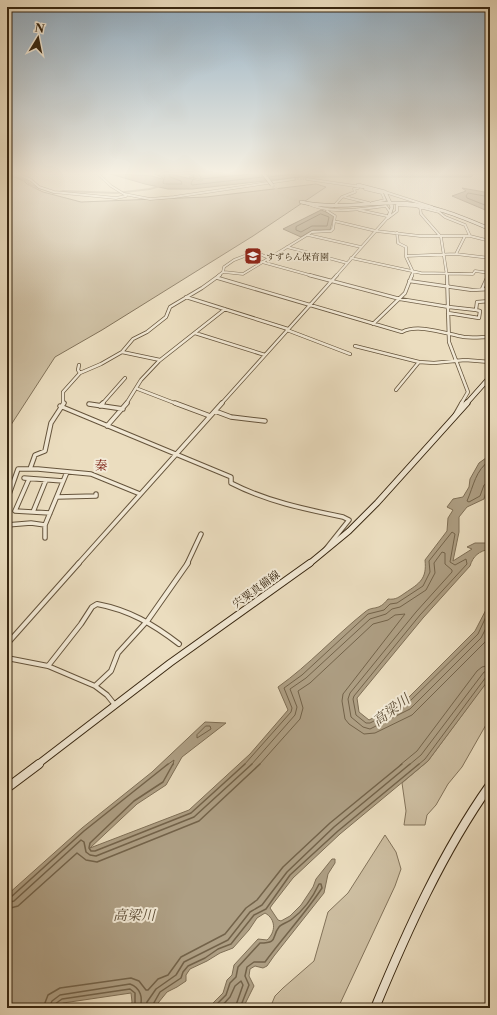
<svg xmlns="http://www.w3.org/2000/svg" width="497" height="1015" font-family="'Libre Caslon Text','Noto Serif JP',serif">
<rect width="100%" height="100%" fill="#ebddbf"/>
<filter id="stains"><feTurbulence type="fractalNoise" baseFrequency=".005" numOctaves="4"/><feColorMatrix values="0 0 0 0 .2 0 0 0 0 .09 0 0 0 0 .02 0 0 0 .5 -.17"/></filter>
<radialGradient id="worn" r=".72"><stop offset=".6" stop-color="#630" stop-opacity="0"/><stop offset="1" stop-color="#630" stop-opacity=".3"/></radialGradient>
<!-- green -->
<path fill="#cdbea1" stroke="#827259" d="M7 174 24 181 27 184 43 192 81 202 206 197 316 184 326 187 253 236 102 330 55 357 7 431Z
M490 682V721L487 723 462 767 448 784 436 805 427 815 425 825H404L406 811 402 783 428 761 485 684Z
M385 835 396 852 401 869 395 886 338 1008H270L275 996 283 988 314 961 328 912 348 893Z"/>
<!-- water -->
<path fill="#ae9f84" stroke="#7f6f56" d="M107 173 152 176 162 179 163 178 153 173H170L174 175 201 181 203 180 189 177H194L187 173H467L473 175 471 177H301L192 189H168L145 184Z
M462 188 490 193V212L452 196 466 191Z
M321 210 334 215 330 230H313L301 237 283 229Z
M490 455V485L487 488 484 499 467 507 459 517V532L453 561 472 549 467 547 475 543H490V549C479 551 473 556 470 566L423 618 357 698 359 712 369 720 404 702 475 631 490 602V678L428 761 340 834 293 878 272 905 270 908 278 920 281 921 290 916 301 905 313 887 316 879 332 859H335V863L328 874 324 893 274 956 267 966 263 968 255 966 250 969 249 976 254 986 243 1008H208L223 993 227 980 232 975 234 965 258 939 267 940C276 932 276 919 265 913L257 918 249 930 233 948 220 953 207 961 190 969 186 975V981L177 987 167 992 154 1008H130L132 1002 131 993 63 1003 56 1008H7V895L82 828 152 772 205 722 226 723 182 757 166 785 137 804 90 848 189 810 250 754 288 710 278 687C309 665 335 636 365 612 373 605 378 612 388 599 396 600 399 597 405 593 420 583 427 579 425 560L447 531 448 518 453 510 447 507 453 499 463 497 469 487 470 479 479 463Z"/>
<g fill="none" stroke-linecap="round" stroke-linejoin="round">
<!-- shore-far1 -->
<path stroke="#73634a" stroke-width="1" d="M162 173 165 176 163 182 164 184H182L181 181 170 177 169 173
M193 173 194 178 191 183 192 185 263 177
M199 173 201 179 261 173
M401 173H445
M269 177 301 173H387
M490 197 468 193 466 196 467 198 490 207
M321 214 329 217 327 226H312L301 232 296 230V227Z
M490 460C475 471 474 485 467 501L469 502 480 496 484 485 490 482
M206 726H210L211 729 197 738V735Z
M167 765 174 760 173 765
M244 765 291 712 292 708 284 688 302 675 368 614 384 610 390 604 397 603 423 586 430 572 429 561 452 532 455 534 450 562 455 565 466 559 467 564 420 615 354 696 353 699 356 715 366 723H370L406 705 478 634 490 608
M251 765 295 715 297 707 290 689 306 678 370 619 386 614 392 609 400 607 426 590 435 573 434 563 442 552 445 553V564L452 570V572L416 612 350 693 348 699 351 717 363 727 370 729 410 709 481 638 490 620
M259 765 300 719 303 708 298 691 310 683 373 624 388 620 395 615 405 614 343 694 342 701 345 719 349 724 364 734 375 733 412 715 485 642 490 635
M400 765 417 751 477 671 482 667 490 665
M409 765 421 755 484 672 490 671
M418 765 425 759 486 677 490 676"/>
<!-- shore -->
<path stroke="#73634a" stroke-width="1.5" d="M173 764 163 782 134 801 90 843 89 848 91 851H95L191 813 245 764
M7 898 11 897 84 831 168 764
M7 903 14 901 81 840 84 842 86 852 90 855 96 856 194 817 252 764
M7 909 18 906 77 853 86 860 97 862 199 821 260 764
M43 1008 48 995 60 988 131 978 139 981 146 990H148L158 979 168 975 181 957 225 934 246 908 257 900 283 867 330 823 402 764
M49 1008 52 1001 60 995 130 984C141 988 143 998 140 1008
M54 1008 55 1004 62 999 130 989 135 993V1008
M146 1008 147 1002 156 989 176 975 184 962 228 940 250 912 262 905 287 872 334 827 410 764
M151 1008 160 992 181 978 183 972 188 966 205 958 218 949 231 944 254 915 266 909 290 875 338 831 419 764
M213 1008 226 995 230 983 236 977 238 967 260 943C279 943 271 937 279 927 281 924 289 922 292 919 304 910 313 897 319 884H321L322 888C305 914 283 937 265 962H254L247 967 245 976 249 985 240 1008
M220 1008 230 997 235 986 241 981 243 985 235 1008"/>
<!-- river -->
<path fill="#ae9f84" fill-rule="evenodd" d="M7 173 28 180 32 184 53 192 63 190 117 192 150 188 165 184 167 185 150 190 117 194 63 192 53 194 30 186 26 182 7 174Z"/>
<!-- street-tunnel -->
<path stroke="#c7b99c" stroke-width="2" stroke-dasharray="2 1" stroke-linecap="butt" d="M294 179H304"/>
<!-- secondary-tunnel -->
<path stroke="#c7b99c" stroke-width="3" stroke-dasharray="3 1.5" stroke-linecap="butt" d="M272 185 282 195 301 202"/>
<!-- street-far3 casing -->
<g stroke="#65543c" stroke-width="3">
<path id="street-far3" d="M16 173 31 180 39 187 54 192 116 198 126 196
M97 173 111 186 124 194 150 199 174 197 294 179
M307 179 362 187
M365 189 382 193 385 200 372 203
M385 192 432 207
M345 197 369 203
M306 203C331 215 360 209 386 206L390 212
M334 206 342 197 355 192 354 189 358 188
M420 207 421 214 441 237 447 276
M359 210 387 216
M334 221 376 231 420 236H470L465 225 445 217 439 212 415 206 397 205V211L388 218
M397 233 398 243 406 247V257L413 272 412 276
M308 235 361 247
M470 236 490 241
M287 247 347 263
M456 254 465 236
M406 256 456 254 490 258
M351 258 421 273 473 274 475 271 490 273
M262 262 313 276
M224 272 243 274 312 232 331 231 333 229 335 216 327 211
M218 276 223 272 224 267 234 260 255 252 269 258
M336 276 389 216"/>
</g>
<!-- street-far2 casing -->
<g stroke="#65543c" stroke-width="4">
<path id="street-far2" d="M309 275 400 299 449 307
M447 275 449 342 468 392 461 404
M218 278 402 332C418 323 447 334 464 337 472 338 482 337 490 337
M409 281 472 290 490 289
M482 289 487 278H490
M186 297 288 329
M449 307 476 310
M448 313 479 318 480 311 476 310 477 302 490 301
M373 324 405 293 412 275
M287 330 350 354
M195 333 265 355
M355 346 419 362 434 363 465 360 490 362
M122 352 133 339 147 332 166 317 170 307 202 288 220 275
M80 373 101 364 122 352 160 360
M138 389 177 404
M396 390 419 362
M63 404V392L80 373 78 370 79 365
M102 404 125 378
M126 404 141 380 159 361 225 309
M221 404 337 275"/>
</g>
<!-- street-far1 casing -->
<g stroke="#65543c" stroke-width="5.5">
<path id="street-far1" d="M175 403 210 416
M89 404 123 409
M60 406 231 477V483C266 501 304 509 343 517L349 520 325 550
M100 406 103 403
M215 411 231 417 265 421
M454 417 462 403
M107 426 127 403
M30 469 35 455 45 451 51 423 64 403
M24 478 63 481
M29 479 15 511 50 513
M57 497 96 496V494
M7 500 18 469H38L91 474 140 494
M33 512 46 480
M7 525 31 523 45 525
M45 538V525L67 472
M78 564 222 403
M187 564 201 534"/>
</g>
<!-- street casing -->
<g stroke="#65543c" stroke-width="6">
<path id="street" d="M7 644 79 563
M7 658 48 666 95 686 107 695 115 705
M48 666 81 624 92 607 97 604C129 610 153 624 179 644
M95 686 111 671 118 653 148 620 188 563"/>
</g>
<!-- secondary-far4 casing -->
<g stroke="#382711" stroke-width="4">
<path id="secondary-far4" d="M358 185 385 192 392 207 389 216
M301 202C333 209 364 203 396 203 429 203 460 216 490 229"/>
</g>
<!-- secondary-far3 casing -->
<g stroke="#382711" stroke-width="5.5">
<path id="secondary-far3" d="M466 404 490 377"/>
</g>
<!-- secondary-far2 casing -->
<g stroke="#382711" stroke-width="7">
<path id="secondary-far2" d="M309 564 349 531 377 503 467 403"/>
</g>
<!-- secondary-far1 casing -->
<g stroke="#382711" stroke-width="8">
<path id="secondary-far1" d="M37 765 170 663 310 563"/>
</g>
<!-- secondary casing -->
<g stroke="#382711" stroke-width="10">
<path id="secondary" d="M7 788 39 764
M375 1008C407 931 442 853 490 785"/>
</g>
<!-- street-far3 -->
<use href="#street-far3" stroke="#f2e9d5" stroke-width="2"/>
<!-- street-far2 -->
<use href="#street-far2" stroke="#f2e9d5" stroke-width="2.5"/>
<!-- street-far1 -->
<use href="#street-far1" stroke="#f2e9d5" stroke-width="3.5"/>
<!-- street -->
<use href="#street" stroke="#f2e9d5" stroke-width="4"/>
<!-- secondary-far4 -->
<use href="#secondary-far4" stroke="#f2e9d5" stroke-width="3"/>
<!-- secondary-far3 -->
<use href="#secondary-far3" stroke="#f2e9d5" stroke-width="4"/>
<!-- secondary-far2 -->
<use href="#secondary-far2" stroke="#f2e9d5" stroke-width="5"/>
<!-- secondary-far1 -->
<use href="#secondary-far1" stroke="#f2e9d5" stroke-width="6"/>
<!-- secondary -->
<use href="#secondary" stroke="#f2e9d5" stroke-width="8"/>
<!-- secondary-bridge casing -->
<g stroke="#382711" stroke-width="4" stroke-linecap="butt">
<path id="secondary-bridge" d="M263 173 272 185"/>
</g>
<!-- secondary-bridge -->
<use href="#secondary-bridge" stroke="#f2e9d5" stroke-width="3"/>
</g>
<!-- sky -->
<linearGradient id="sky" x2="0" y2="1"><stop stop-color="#91acc0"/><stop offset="0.55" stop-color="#f6f0e2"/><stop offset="1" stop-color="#f6f0e2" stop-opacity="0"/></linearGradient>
<rect width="497" height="315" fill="url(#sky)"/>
<!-- icons -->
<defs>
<g id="school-square" transform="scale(0.9)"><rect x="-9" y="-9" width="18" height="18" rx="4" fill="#8f2418" stroke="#f2e9d5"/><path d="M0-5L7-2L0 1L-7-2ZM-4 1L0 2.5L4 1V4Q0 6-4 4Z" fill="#fff"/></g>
</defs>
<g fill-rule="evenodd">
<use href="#school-square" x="253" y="256"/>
</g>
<g text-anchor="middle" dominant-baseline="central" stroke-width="4" stroke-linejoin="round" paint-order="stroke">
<!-- far-poi labels -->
<g font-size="9" fill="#382711" stroke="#f2e9d5" text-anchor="start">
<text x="266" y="256">すずらん保育園</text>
</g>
<!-- street labels -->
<g font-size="11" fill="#382711" stroke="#f2e9d5">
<text transform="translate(256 589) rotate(-36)">宍粟真備線</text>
</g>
<!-- quarter labels -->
<g font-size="13" fill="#7a1f14" stroke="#f2e9d5">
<text x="101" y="465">秦</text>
</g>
<!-- near-water labels -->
<g font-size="14" font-style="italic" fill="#5b4b34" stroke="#f2e9d5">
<text transform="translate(391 710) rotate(-37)">高梁川</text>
<text x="134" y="915">高梁川</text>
</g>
</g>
<!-- margin -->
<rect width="497" height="1015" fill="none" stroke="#ebddbf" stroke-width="24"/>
<rect x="8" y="8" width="481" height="999" fill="none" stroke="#382711" stroke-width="2"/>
<rect x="12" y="12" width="473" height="991" fill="none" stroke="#382711"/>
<!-- north arrow -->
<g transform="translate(38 38) rotate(10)" stroke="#f2e9d5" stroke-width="3" paint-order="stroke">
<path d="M0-3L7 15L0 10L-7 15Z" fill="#382711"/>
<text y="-6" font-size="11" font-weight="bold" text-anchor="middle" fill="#382711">N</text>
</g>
<rect width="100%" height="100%" filter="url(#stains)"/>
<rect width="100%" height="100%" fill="url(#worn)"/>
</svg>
